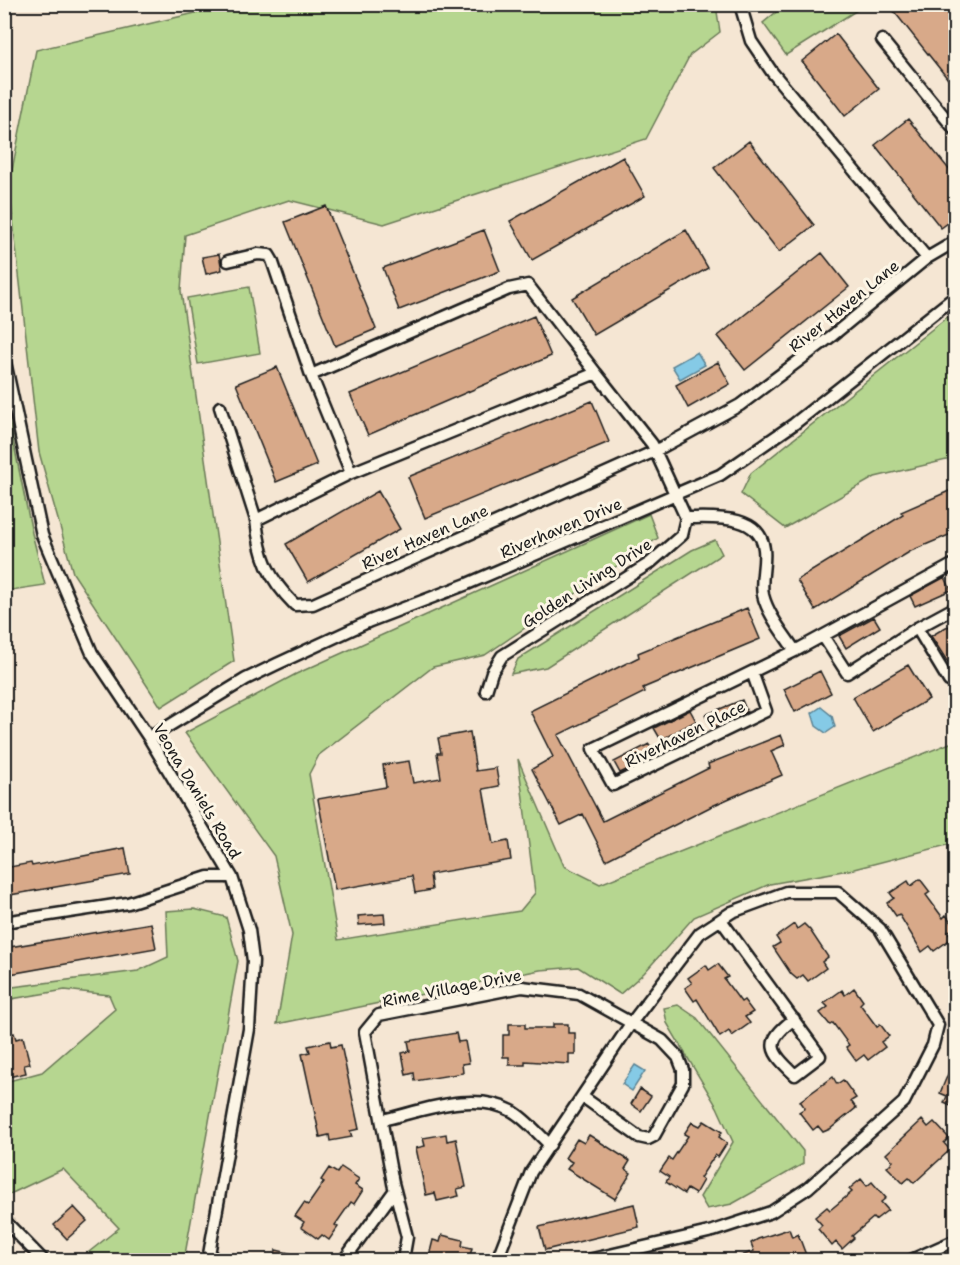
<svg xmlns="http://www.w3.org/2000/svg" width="960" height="1265" font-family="'Shantell Sans',sans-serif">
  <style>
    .green { fill: #b6d690; stroke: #697956; stroke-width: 1.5 }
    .water { fill: #85cae6; stroke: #5b8495; stroke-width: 1.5 }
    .building { fill: #d8a989; stroke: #1c1c1c; stroke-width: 1.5 }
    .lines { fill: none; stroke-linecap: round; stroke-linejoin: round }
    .minor-casing { stroke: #1c1c1c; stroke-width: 15 }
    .minor { stroke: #fcf5e5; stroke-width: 10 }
    .labels { text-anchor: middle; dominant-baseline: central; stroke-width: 6; stroke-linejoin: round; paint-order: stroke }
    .street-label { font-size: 16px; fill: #1c1c1c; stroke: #fcf5e5 }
  </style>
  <rect width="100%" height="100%" fill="#f5e6d3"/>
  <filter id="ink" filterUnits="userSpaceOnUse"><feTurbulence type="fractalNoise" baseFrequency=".0167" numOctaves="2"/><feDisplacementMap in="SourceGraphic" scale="12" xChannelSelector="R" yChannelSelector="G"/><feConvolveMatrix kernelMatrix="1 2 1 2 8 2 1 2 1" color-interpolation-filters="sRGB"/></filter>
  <g filter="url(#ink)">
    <path class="green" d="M 786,4 L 865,4 L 865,5 L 786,55 L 763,23 Z
      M 211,5 L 716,5 L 720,32 L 690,55 L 646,139 L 384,224 L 289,200 L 185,235 L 181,291 L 234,661 L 161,707 L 73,573 L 39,452 L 9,185 L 36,50 L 208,10 Z
      M 249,287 L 260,353 L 198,364 L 187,298 Z
      M 955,311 L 955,458 L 875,477 L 785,528 L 741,494 L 751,473 Z
      M 5,401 L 32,533 L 45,585 L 5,591 Z
      M 649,514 L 658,538 L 485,655 L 433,667 L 319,755 L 309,774 L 338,940 L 520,911 L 535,893 L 518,759 L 564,866 L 600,884 L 955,741 L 955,843 L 854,869 L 770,884 L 694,917 L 644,973 L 620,994 L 578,967 L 540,970 L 277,1024 L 292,935 L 274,856 L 185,733 L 296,674 Z
      M 715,540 L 722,554 L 546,667 L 511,674 L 518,659 L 692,550 Z
      M 194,909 L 226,917 L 238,961 L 184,1260 L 79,1260 L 119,1228 L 63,1169 L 8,1195 L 5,1192 L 5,1082 L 42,1072 L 115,1009 L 109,995 L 65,990 L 5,1000 L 5,988 L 138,971 L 168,957 L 166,911 Z
      M 678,1005 L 697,1018 L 803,1151 L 803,1164 L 732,1204 L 707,1209 L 700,1197 L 733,1142 L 717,1107 L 667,1023 L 664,1008 Z"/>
    <path class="water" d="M 697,352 L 705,365 L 680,379 L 672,366 Z
      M 821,707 L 832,716 L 835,727 L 826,733 L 816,726 L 812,713 Z
      M 635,1065 L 645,1071 L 632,1091 L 622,1084 Z"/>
    <path class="building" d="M 888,4 L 942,4 L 956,21 L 956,89 Z
      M 836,34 L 879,89 L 845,116 L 802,61 Z
      M 908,119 L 956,178 L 956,217 L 941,228 L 875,145 Z
      M 749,141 L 814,225 L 779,252 L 714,168 Z
      M 623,157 L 645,196 L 532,260 L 510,221 Z
      M 326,206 L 376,329 L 335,346 L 285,222 Z
      M 484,230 L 500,271 L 399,310 L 383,268 Z
      M 686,230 L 708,268 L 594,335 L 572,298 Z
      M 822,253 L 849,287 L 745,370 L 718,336 Z
      M 219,254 L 222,270 L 206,274 L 202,257 Z
      M 534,316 L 551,356 L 368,435 L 350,394 Z
      M 718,362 L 730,384 L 688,408 L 676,385 Z
      M 277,367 L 317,465 L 276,482 L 236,384 Z
      M 592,401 L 609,442 L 425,518 L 408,477 Z
      M 956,488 L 956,532 L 911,551 L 815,610 L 797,580 L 903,515 L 901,512 Z
      M 378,491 L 400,529 L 308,582 L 286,544 Z
      M 945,577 L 951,590 L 915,606 L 910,596 Z
      M 747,608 L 760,639 L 643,688 L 645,692 L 558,735 L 603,821 L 709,768 L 708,764 L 781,735 L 785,745 L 771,751 L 782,775 L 712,806 L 606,860 L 583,814 L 561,825 L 532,769 L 553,757 L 530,711 L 639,657 L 638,653 Z
      M 874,617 L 880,627 L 846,648 L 839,636 Z
      M 956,625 L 956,675 L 931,636 L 946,627 Z
      M 908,665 L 929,699 L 873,732 L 853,697 Z
      M 820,671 L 831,693 L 795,712 L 784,689 Z
      M 742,700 L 747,712 L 711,728 L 705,715 Z
      M 690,710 L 696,721 L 661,740 L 654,728 Z
      M 470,732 L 476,771 L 496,768 L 499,786 L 483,789 L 493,844 L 508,841 L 511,860 L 430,874 L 432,890 L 415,893 L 412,876 L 335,890 L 318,799 L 386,787 L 383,765 L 409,761 L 413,783 L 441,778 L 437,753 L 441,753 L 438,738 Z
      M 649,744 L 656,756 L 620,773 L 614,762 Z
      M 125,848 L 130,874 L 4,896 L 4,868 L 31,863 L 32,866 Z
      M 920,879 L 930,892 L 926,895 L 943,918 L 946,915 L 955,927 L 948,932 L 952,938 L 934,951 L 930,946 L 922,952 L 899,914 L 896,916 L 887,903 L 894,898 L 890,893 L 908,881 L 911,886 Z
      M 384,914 L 385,923 L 359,925 L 358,916 Z
      M 151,923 L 156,948 L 4,975 L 4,948 Z
      M 794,924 L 797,929 L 804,924 L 810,930 L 828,957 L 822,962 L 826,968 L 808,981 L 803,975 L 797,979 L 791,974 L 773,947 L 780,943 L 776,937 Z
      M 718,964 L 728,977 L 724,979 L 741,1002 L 744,1000 L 753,1012 L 745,1017 L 750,1023 L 732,1036 L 729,1031 L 720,1037 L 697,999 L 694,1001 L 685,988 L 692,983 L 688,978 L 706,965 L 709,970 Z
      M 854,988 L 863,1001 L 860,1004 L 877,1027 L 880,1024 L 889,1036 L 881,1042 L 885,1047 L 868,1060 L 864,1055 L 856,1061 L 846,1047 L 849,1045 L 833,1023 L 830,1025 L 820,1013 L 828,1007 L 824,1003 L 842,990 L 845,995 Z
      M 509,1024 L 525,1024 L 525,1028 L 553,1028 L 553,1024 L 568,1024 L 568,1033 L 575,1033 L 575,1054 L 569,1054 L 569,1064 L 525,1061 L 525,1065 L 509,1065 L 509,1057 L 503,1057 L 503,1035 L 509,1035 Z
      M 14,1033 L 16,1039 L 23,1037 L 30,1064 L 24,1065 L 26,1073 L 4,1078 L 4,1036 Z
      M 456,1033 L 458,1042 L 465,1041 L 469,1063 L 462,1064 L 463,1073 L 415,1081 L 414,1073 L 406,1075 L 402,1053 L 410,1051 L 408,1041 Z
      M 330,1041 L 331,1047 L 341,1045 L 359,1129 L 350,1131 L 352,1137 L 330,1141 L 329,1135 L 320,1137 L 302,1054 L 310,1052 L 308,1046 Z
      M 956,1055 L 956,1108 L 944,1103 L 947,1096 L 940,1093 Z
      M 833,1077 L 837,1084 L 843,1080 L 856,1098 L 851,1101 L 856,1108 L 830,1129 L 823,1132 L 818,1126 L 813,1130 L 799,1112 L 805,1108 L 800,1101 Z
      M 640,1089 L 651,1096 L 641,1111 L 631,1104 Z
      M 922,1120 L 928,1127 L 934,1122 L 949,1138 L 944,1143 L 950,1150 L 914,1183 L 909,1178 L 903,1183 L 887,1167 L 893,1161 L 886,1154 Z
      M 704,1121 L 722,1132 L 719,1137 L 727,1143 L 718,1157 L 715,1155 L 700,1178 L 703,1180 L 695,1194 L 687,1189 L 684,1194 L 666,1182 L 669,1177 L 660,1171 L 669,1158 L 672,1160 L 688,1136 L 684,1134 L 692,1122 L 700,1126 Z
      M 446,1134 L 447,1141 L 456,1139 L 466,1187 L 457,1189 L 459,1196 L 437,1201 L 435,1193 L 426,1195 L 416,1148 L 425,1146 L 423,1138 Z
      M 589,1135 L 630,1161 L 625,1169 L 631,1173 L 615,1199 L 567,1169 L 572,1162 L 565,1158 L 577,1139 L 584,1143 Z
      M 341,1167 L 359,1179 L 355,1185 L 363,1190 L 354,1204 L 351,1202 L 335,1225 L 338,1227 L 329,1240 L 322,1235 L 318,1239 L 301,1227 L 304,1222 L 295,1216 L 304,1203 L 308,1205 L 324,1182 L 321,1180 L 329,1168 L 337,1173 Z
      M 861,1179 L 867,1186 L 872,1182 L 886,1198 L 881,1202 L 888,1210 L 875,1220 L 873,1218 L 852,1236 L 854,1238 L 842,1249 L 836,1242 L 832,1246 L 818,1229 L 822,1225 L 815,1217 L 827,1207 L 830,1210 L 852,1192 L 849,1189 Z
      M 634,1204 L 639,1227 L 545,1250 L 539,1227 Z
      M 74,1207 L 87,1221 L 67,1239 L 54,1225 Z
      M 789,1229 L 792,1237 L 798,1234 L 806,1255 L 800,1257 L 801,1260 L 731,1260 L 754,1251 L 751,1243 L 758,1239 Z
      M 442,1235 L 463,1240 L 462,1246 L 472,1248 L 469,1260 L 428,1260 L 433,1240 L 440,1242 Z
      M 276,1250 L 306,1257 L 305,1260 L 274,1260 Z"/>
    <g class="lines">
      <g class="minor-casing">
        <path id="minor" d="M 740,4 L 751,41 L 772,72 L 927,258
          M 882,40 L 956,131
          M 228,261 L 258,254 L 269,255 L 272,260 L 311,375 L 351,473
          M 4,357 L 42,535 L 92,653 L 149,738 L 232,877 L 249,930 L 253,961 L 249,1029 L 208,1260
          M 220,407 L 256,520 L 351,473 L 596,373 L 528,285 L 509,289 L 311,375
          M 686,518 C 712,518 760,513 764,549 C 766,564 760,580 763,595 C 768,615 784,634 795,651
          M 256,520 C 260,557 268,578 295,605 L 313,604 L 655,451 L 740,405 L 833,335 L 927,258 L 956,241
          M 917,628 L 949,681 L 956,683
          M 823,636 L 847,673 L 917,628 L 956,607
          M 752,672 L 766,711 L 613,785 L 593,749 L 795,651 L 956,563
          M 486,691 L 492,672 L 502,656 L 650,563 L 682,535 L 686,518 L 652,444 L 596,373
          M 149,738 L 246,679 L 277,664 L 370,621 L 467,584 L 720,475 L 794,424 L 956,296
          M 721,920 L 820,1056 L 795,1075 C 770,1051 763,1043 794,1019
          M 4,922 L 128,903 L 208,877 L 232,877
          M 382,1120 C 422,1111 473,1090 512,1111 C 526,1119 539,1135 550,1145
          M 4,1220 L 43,1260
          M 344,1260 L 395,1190
          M 403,1260 L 407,1237 L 393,1183 L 365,1032 L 379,1015 L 522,987 L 579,994 L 662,1040 L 678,1057 L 683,1070 L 683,1084 L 654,1136 L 648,1139 L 639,1137 L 583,1097
          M 497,1260 L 531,1172 L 632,1022 L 700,933 L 732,912 L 786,892 L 838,892 L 880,929 L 938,1025 L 933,1045 L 904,1102 L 808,1188 L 771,1212 L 713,1231 L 588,1260
          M 911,1260 L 956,1240"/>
      </g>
      <use href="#minor" class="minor"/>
    </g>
  </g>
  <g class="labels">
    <g class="street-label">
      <text transform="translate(844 306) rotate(-39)">River Haven Lane</text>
      <text transform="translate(561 528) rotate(-23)">Riverhaven Drive</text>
      <text transform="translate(425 537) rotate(-24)">River Haven Lane</text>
      <text transform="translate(587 583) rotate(-33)">Golden Living Drive</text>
      <text transform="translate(685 734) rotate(-26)">Riverhaven Place</text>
      <text transform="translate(197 791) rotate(59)">Veona Daniels Road</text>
      <text transform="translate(452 988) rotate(-11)">Rime Village Drive</text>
    </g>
  </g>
  <rect width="960" height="1265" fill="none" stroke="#fcf5e5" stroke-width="24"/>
  <rect x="12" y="12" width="936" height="1241" fill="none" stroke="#1c1c1c" stroke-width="2" filter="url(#ink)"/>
</svg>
